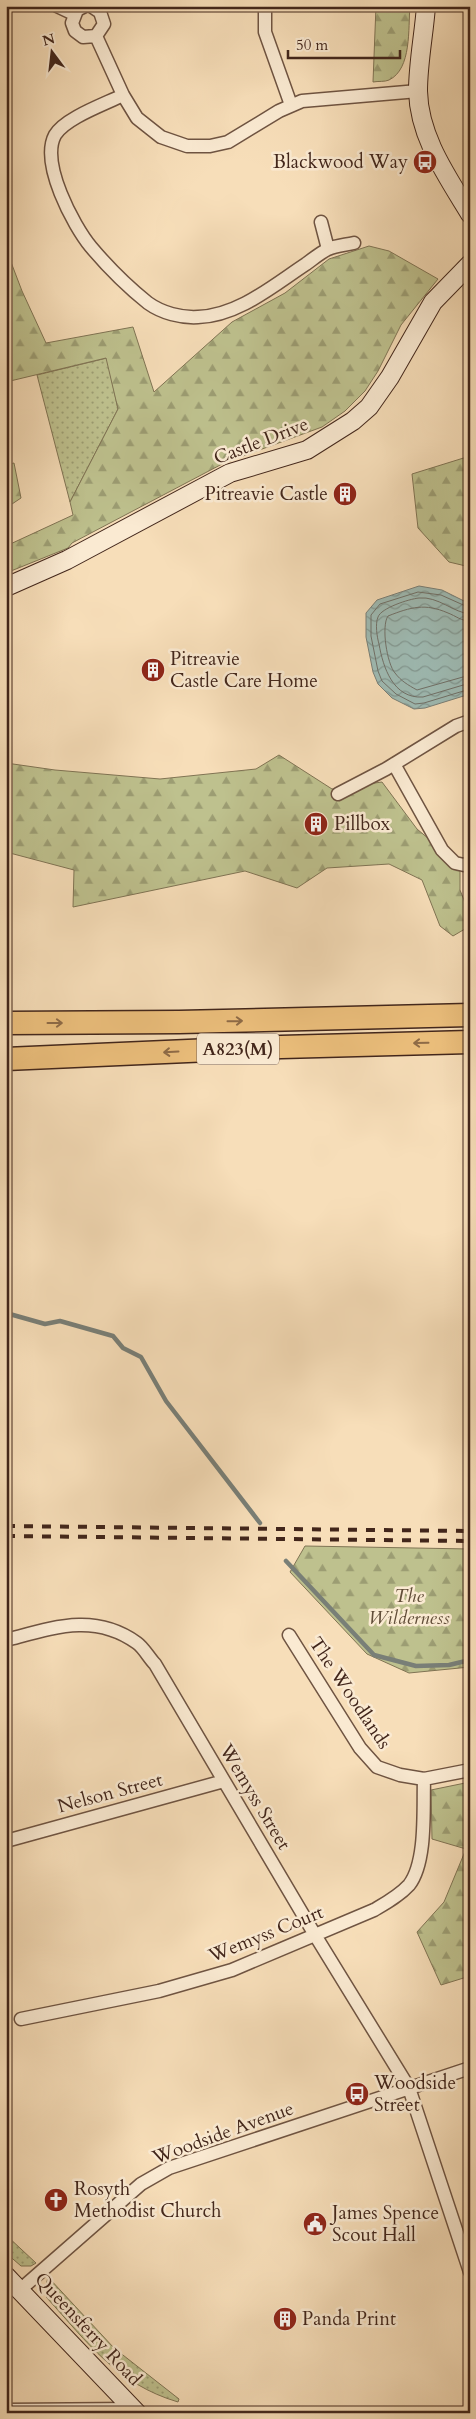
<svg xmlns="http://www.w3.org/2000/svg" width="476" height="2419" font-family="Cardo,serif">
  <style>
    .grass { fill: url(#grass-dots); stroke: #807454 }
    .forest { fill: url(#forest-firs); stroke: #807454 }
    .water { fill: url(#water-waves); stroke: #797f77 }
    .lines { fill: none; stroke-linecap: round; stroke-linejoin: round }
    .shore { stroke: #707068; stroke-width: 1 }
    .stream { stroke: #797f77; stroke-width: 4.5 }
    .street-casing { stroke: #6f5442; stroke-width: 15 }
    .secondary-casing { stroke: #42261b; stroke-width: 20 }
    .highway-casing { stroke: #42261b; stroke-width: 25 }
    .street { stroke: #faead2; stroke-width: 12 }
    .secondary { stroke: #faead2; stroke-width: 18 }
    .highway { stroke: #ecbf7c; stroke-width: 22 }
    .rail { stroke: #42261b; stroke-width: 4; stroke-dasharray: 9 9; stroke-linecap: butt }
    .oneway { stroke: #8e6b47 }
    .labels { text-anchor: middle; dominant-baseline: central; stroke-width: 5; stroke-linejoin: round; paint-order: stroke }
    .shield { fill: #faead2; stroke: #796152; stroke-width: 1 }
    .shield-label { font-size: 18px; font-weight: bold; fill: #42261b }
    .poi-label { font-size: 19px; fill: #42261b; stroke: #faead2; text-anchor: start }
    .street-label { font-size: 19px; fill: #42261b; stroke: #faead2 }
    .park-label { font-size: 19px; font-style: italic; fill: #614d38; stroke: #faead2 }
  </style>
  <defs>
    <pattern id="grass-dots" width="8" height="8" patternUnits="userSpaceOnUse" patternTransform="scale(1.25)"><rect width="8" height="8" fill="#bec18e"/><path d="M2 2h.1M6 6h.1" fill="none" stroke="#9c9d73" stroke-width="1.8" stroke-linecap="round"/></pattern>
    <pattern id="forest-firs" width="22" height="20" patternUnits="userSpaceOnUse" patternTransform="scale(1.25)"><rect width="22" height="20" fill="#bec18e"/><path d="M5 1l3.5 6h-7zM16 11l3.5 6h-7z" fill="#9c9d73"/></pattern>
    <pattern id="water-waves" width="16" height="10" patternUnits="userSpaceOnUse" patternTransform="scale(1.25)"><rect width="16" height="10" fill="#9ebbb4"/><path d="M0 5q4-4 8 0t8 0" fill="none" stroke="#829892"/></pattern>
  </defs>
  <rect width="100%" height="100%" fill="#f7deb9"/>
  <filter id="stains"><feTurbulence type="fractalNoise" baseFrequency=".004" numOctaves="4"/><feColorMatrix values="0 0 0 0 .2 0 0 0 0 .09 0 0 0 0 .02 0 0 0 .5 -.17"/></filter>
  <radialGradient id="worn" r=".72"><stop offset=".6" stop-color="#630" stop-opacity="0"/><stop offset="1" stop-color="#630" stop-opacity=".3"/></radialGradient>
  <path class="grass" d="M 107,358 L 118,409 L 70,502 L 37,375 Z
    M 6,2235 L 36,2263 L 31,2266 L 21,2266 L 6,2253 Z
    M 48,2277 L 114,2348 L 179,2399 L 178,2402 C 117,2384 88,2343 47,2298 L 45,2290 Z"/>
  <path class="forest" d="M 376,6 L 410,6 C 408,28 412,69 389,80 C 385,82 378,81 373,82 Z
    M 369,246 L 389,251 L 438,279 L 401,325 L 378,371 L 365,391 L 345,411 L 322,427 L 224,463 L 72,543 L 68,548 L 6,573 L 6,546 L 73,515 L 70,502 L 118,409 L 106,358 L 6,382 L 6,249 L 22,291 L 46,343 L 133,327 L 154,392 L 232,322 L 285,293 L 329,259 Z
    M 470,456 L 470,567 L 449,562 L 418,528 L 412,474 Z
    M 14,463 L 21,498 L 6,508 L 6,465 Z
    M 279,755 L 332,789 L 382,782 L 417,829 L 442,850 L 460,870 L 460,890 L 470,915 L 470,926 L 453,936 L 440,926 L 422,880 L 389,864 L 327,868 L 297,888 L 245,871 L 73,907 L 74,870 L 6,852 L 6,763 L 55,770 L 160,779 L 256,769 Z
    M 305,1546 L 470,1549 L 470,1667 L 409,1673 L 367,1654 L 290,1572 Z
    M 470,1782 L 470,1976 L 441,1985 L 417,1932 L 444,1902 L 466,1849 L 432,1839 L 431,1790 Z"/>
  <path class="water" d="M 419,586 L 442,590 L 470,604 L 470,694 L 425,708 L 414,709 L 392,698 L 378,684 L 373,672 L 366,637 L 366,613 L 377,600 Z"/>
  <g class="lines">
    <path class="shore" d="M 470,608 L 441,595 L 418,592 L 380,604 L 371,615 L 371,636 L 378,671 L 382,681 L 396,694 L 415,704 L 424,703 L 470,689
      M 470,614 C 454,613 438,596 419,598 C 409,599 381,608 378,617 C 375,624 377,637 379,644 C 383,667 393,699 423,697 L 470,683
      M 470,621 C 461,621 456,616 448,613 C 425,603 411,607 388,616 C 381,626 387,664 395,673 C 401,681 408,685 417,690 L 470,675"/>
    <path class="stream" d="M 6,1313 L 45,1324 L 60,1321 L 113,1336 L 123,1348 L 141,1357 L 166,1401 L 260,1523
      M 286,1561 L 374,1655 L 416,1666 L 449,1665 L 470,1660"/>
    <g class="street-casing">
      <path id="street" d="M 57,6 L 74,14
        M 85,6 L 77,10 L 72,23 L 75,31 L 83,37 L 96,36 L 104,24 L 100,12 L 91,6
        M 265,6 L 265,32 L 291,105
        M 96,36 L 123,95 L 137,118 L 161,137 L 187,146 L 210,146 L 228,142 L 279,111 L 302,101 L 418,91
        M 123,95 C 105,104 65,118 55,135 C 40,163 73,225 91,247 C 107,266 128,287 148,303 C 162,313 181,318 198,317 C 238,316 274,285 306,264 C 313,259 320,253 328,249 C 335,246 345,245 354,243
        M 321,222 L 328,249
        M 394,764 L 442,850 L 455,863 L 464,865 L 470,863
        M 338,794 L 386,769 L 456,726 L 470,721
        M 289,1635 L 360,1748 L 377,1767 L 400,1775 L 424,1779 L 470,1770
        M 6,1640 C 52,1628 94,1612 137,1643 C 144,1648 149,1658 155,1664 L 315,1935 L 409,2088 L 470,2272
        M 6,1841 L 224,1781
        M 21,2019 L 159,1991 L 232,1970 L 374,1910 C 386,1903 399,1896 409,1885 C 427,1862 423,1808 424,1779
        M 21,2289 L 141,2184 L 169,2168 L 470,2068
        M 6,2410 L 134,2409"/>
    </g>
    <g class="secondary-casing">
      <path id="secondary" d="M 426,6 C 424,34 418,63 418,91 C 419,137 447,176 470,214
        M 6,587 L 67,560 L 230,473 L 307,450 L 353,421 L 369,407 L 390,377 L 433,302 L 470,264
        M 6,2276 L 137,2413"/>
    </g>
    <g class="highway-casing">
      <path id="highway" d="M 6,1023 L 179,1022 L 470,1015
        M 6,1059 L 281,1047 L 470,1042"/>
    </g>
    <use href="#street" class="street"/>
    <use href="#secondary" class="secondary"/>
    <use href="#highway" class="highway"/>
    <path class="rail" d="M 6,1526 L 470,1531
      M 6,1536 L 470,1541"/>
  </g>
  <defs><path id="oneway-shaft" d="M-6 0H5M1.5-3L5.5 0L1.5 3" fill="none" stroke-width="1.6" stroke-linecap="round" stroke-linejoin="round" transform="scale(1.25)"/></defs>
  <g class="oneway">
    <use href="#oneway-shaft" transform="translate(235 1021) rotate(-1)"/>
    <use href="#oneway-shaft" transform="translate(55 1023)"/>
    <use href="#oneway-shaft" transform="translate(421 1043) rotate(179)"/>
    <use href="#oneway-shaft" transform="translate(171 1052) rotate(177)"/>
  </g>
  <defs>
    <g id="bus-disc" transform="scale(1.25)"><circle r="9.5" fill="#8f2418" stroke="#faead2"/><path d="M-5-6H5V4H4V6H2V4H-2V6H-4V4H-5ZM-3.5-4V0h7V-4ZM-3.5 1.2v1.5H-2V1.2ZM2 1.2v1.5H3.5V1.2Z" fill="#fff"/></g>
    <g id="building-disc" transform="scale(1.25)"><circle r="9.5" fill="#8f2418" stroke="#faead2"/><path d="M-4-6H4V6H1V3H-1V6H-4ZM-2.5-4.3h1.7v1.8h-1.7ZM.8-4.3h1.7v1.8H.8ZM-2.5-1h1.7V.8h-1.7ZM.8-1h1.7V.8H.8Z" fill="#fff"/></g>
    <g id="church-disc" transform="scale(1.25)"><circle r="9.5" fill="#8f2418" stroke="#faead2"/><path d="M-1.2-6h2.4v3.5h3.3v2.4h-3.3V6h-2.4V-.1h-3.3v-2.4h3.3Z" fill="#fff"/></g>
    <g id="civic-disc" transform="scale(1.25)"><circle r="9.5" fill="#8f2418" stroke="#faead2"/><path d="M-.6-6.5H3V-4.5H.6V-3L4-1V1h2V6H-6V1h2V-1L-.6-3ZM-1.2 2.5V6h2.4V2.5Z" fill="#fff"/></g>
  </defs>
  <g fill-rule="evenodd">
    <use href="#bus-disc" x="425" y="162"/>
    <use href="#building-disc" x="345" y="494"/>
    <use href="#building-disc" x="153" y="670"/>
    <use href="#building-disc" x="316" y="824"/>
    <use href="#bus-disc" x="357" y="2094"/>
    <use href="#church-disc" x="56" y="2200"/>
    <use href="#civic-disc" x="315" y="2224"/>
    <use href="#building-disc" x="285" y="2319"/>
  </g>
  <g class="labels">
    <rect class="shield" x="197" y="1033.5" width="82" height="31" rx="4"/>
    <g class="shield-label">
      <text x="238" y="1049">A823(M)</text>
    </g>
    <g class="poi-label">
      <text x="408" y="162" text-anchor="end">Blackwood Way</text>
      <text x="328" y="494" text-anchor="end">Pitreavie Castle</text>
      <text x="170" y="659">Pitreavie<tspan x="170" dy="22">Castle Care Home</tspan></text>
      <text x="334" y="824">Pillbox</text>
      <text x="374" y="2083">Woodside<tspan x="374" dy="22">Street</tspan></text>
      <text x="74" y="2189">Rosyth<tspan x="74" dy="22">Methodist Church</tspan></text>
      <text x="332" y="2213">James Spence<tspan x="332" dy="22">Scout Hall</tspan></text>
      <text x="302" y="2319">Panda Print</text>
    </g>
    <g class="street-label">
      <text transform="translate(261 441) rotate(-21)">Castle Drive</text>
      <text transform="translate(350 1693) rotate(56)">The Woodlands</text>
      <text transform="translate(110 1793) rotate(-15)">Nelson Street</text>
      <text transform="translate(255 1797) rotate(59)">Wemyss Street</text>
      <text transform="translate(266 1934) rotate(-22)">Wemyss Court</text>
      <text transform="translate(223 2133) rotate(-20)">Woodside Avenue</text>
      <text transform="translate(88 2329) rotate(47)">Queensferry Road</text>
    </g>
    <g class="park-label">
      <text x="409" y="1596">The<tspan x="409" dy="22">Wilderness</tspan></text>
    </g>
  </g>
  <rect width="476" height="2419" fill="none" stroke="#f7deb9" stroke-width="25"/>
  <rect x="8" y="8" width="461" height="2404" fill="none" stroke="#42261b" stroke-width="2.5"/>
  <rect x="12" y="12" width="451" height="2394" fill="none" stroke="#42261b"/>
  <g transform="translate(52 52) rotate(345)" stroke="#faead2" stroke-width="4" paint-order="stroke">
  <path d="M0-4L9 19L0 12L-9 19Z" fill="#42261b"/>
  <text y="-8" font-size="14" font-weight="bold" text-anchor="middle" fill="#42261b">N</text>
  </g>
  <path d="M288 50v8h112v-8" fill="none" stroke="#42261b" stroke-width="2.5"/>
  <text x="296" y="50" font-size="15" fill="#42261b" stroke="#faead2" stroke-width="4" paint-order="stroke">50 m</text>
  <rect width="100%" height="100%" filter="url(#stains)"/>
  <rect width="100%" height="100%" fill="url(#worn)"/>
</svg>
